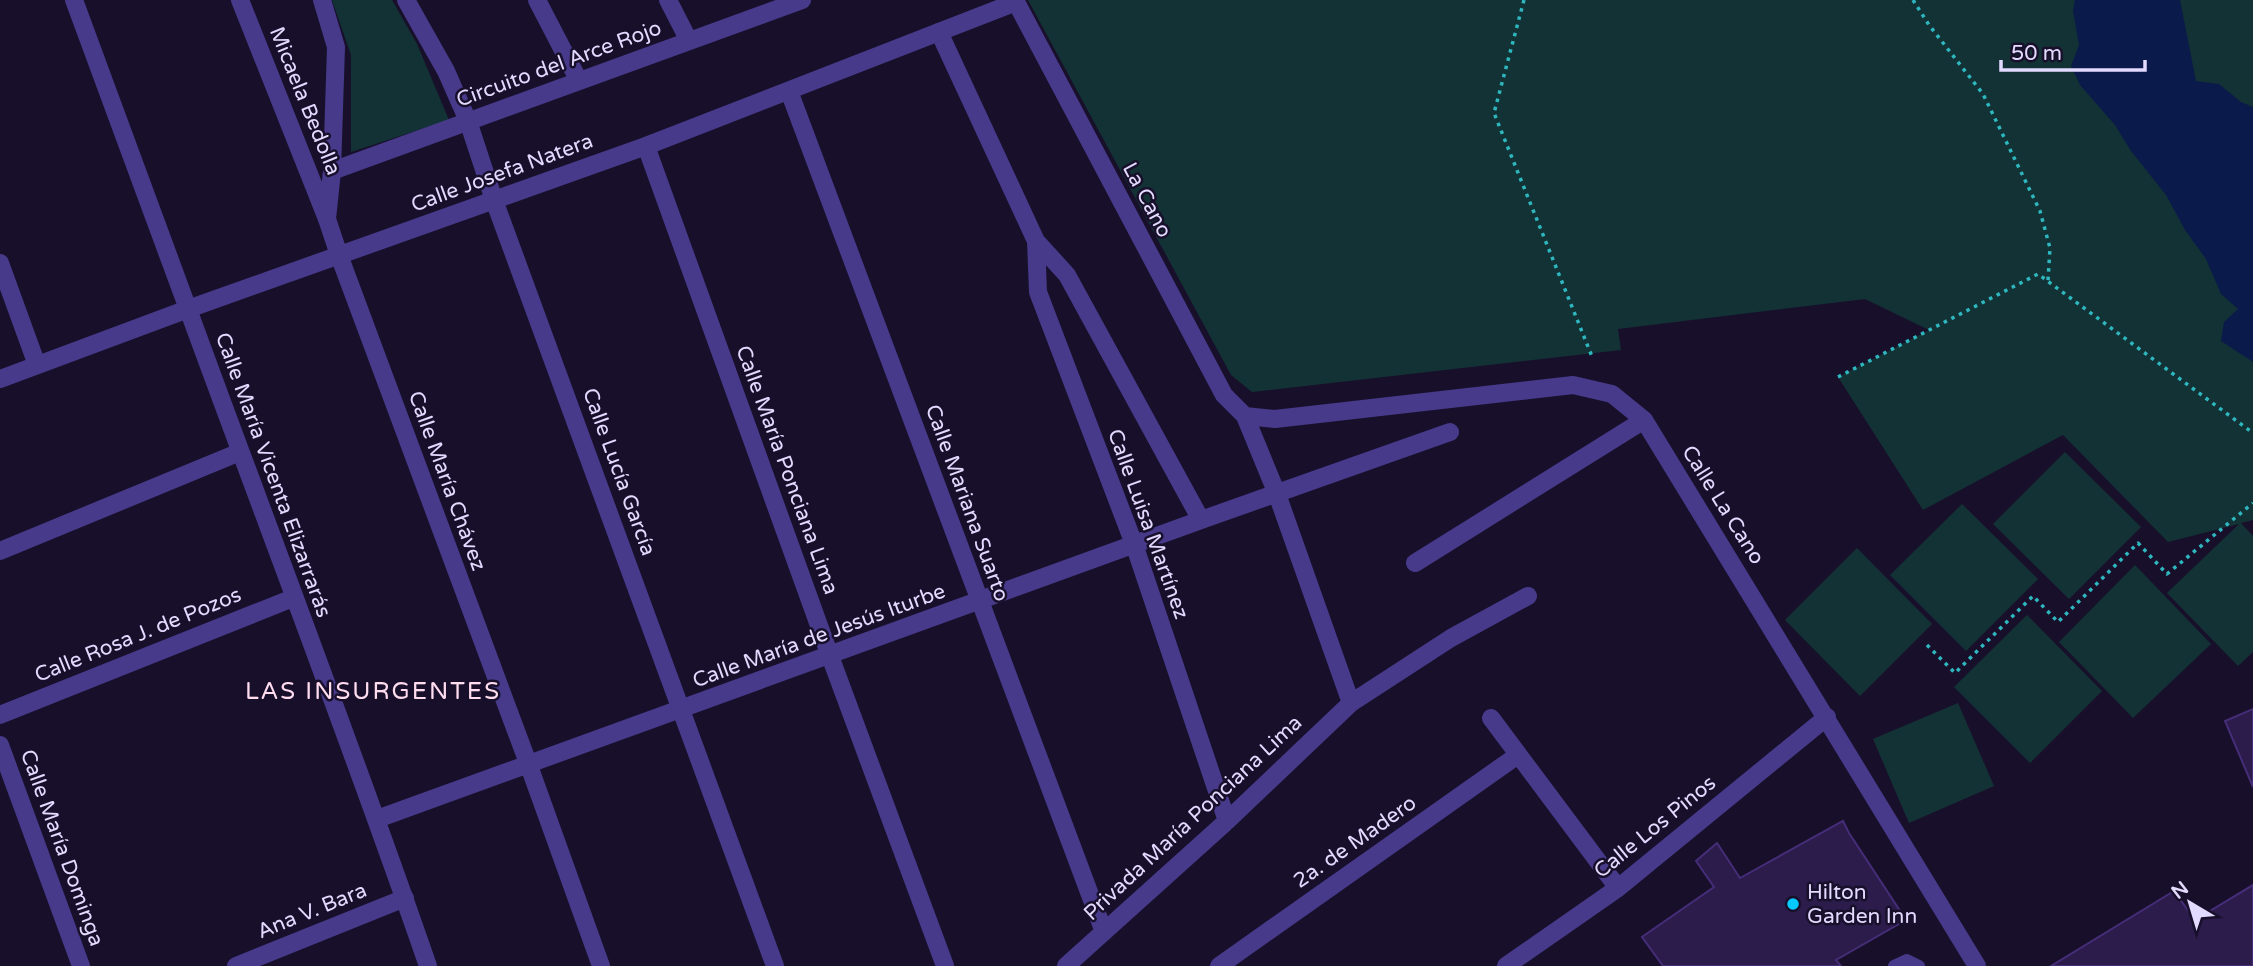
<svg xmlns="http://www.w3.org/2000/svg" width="2253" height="966" font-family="'Varela Round',sans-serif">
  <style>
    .green { fill: #133235 }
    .water { fill: #0a1a4a }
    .building { fill: #2b1c4c; stroke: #452d78; stroke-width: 2 }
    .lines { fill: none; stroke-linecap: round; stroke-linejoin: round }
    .path { stroke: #2eb7bf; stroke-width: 3.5; stroke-dasharray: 3.5 5; stroke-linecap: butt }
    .service { stroke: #473a8a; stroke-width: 12 }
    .minor { stroke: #473a8a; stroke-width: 18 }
    .tertiary { stroke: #473a8a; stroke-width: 18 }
    .poi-dot { fill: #06caff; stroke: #18102b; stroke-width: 2.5 }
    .labels { text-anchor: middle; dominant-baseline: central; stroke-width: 5; stroke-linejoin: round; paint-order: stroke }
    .street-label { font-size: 21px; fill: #e2daff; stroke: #18102b }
    .poi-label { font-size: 21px; fill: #e2daff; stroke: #18102b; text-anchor: start }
    .quarter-label { font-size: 24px; letter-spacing: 2px; fill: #ffdcee; stroke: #18102b }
  </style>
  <rect width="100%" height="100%" fill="#18102b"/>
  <path class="green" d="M 332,0 L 392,0 L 417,44 L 449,120 L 351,152 L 351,55 Z
    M 1028,0 L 2253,0 L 2253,520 L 2241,523 L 2253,536 L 2253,652 L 2238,666 L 2167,593 L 2239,524 L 2168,542 L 2063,435 L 1923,510 L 1838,377 L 1929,330 L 1865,299 L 1618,329 L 1621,350 L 1252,392 L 1231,375 Z
    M 2065,452 L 2141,527 L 2069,599 L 1993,524 Z
    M 1962,504 L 2038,579 L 1966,651 L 1890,575 Z
    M 1857,548 L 1932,624 L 1860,696 L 1785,620 Z
    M 2135,565 L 2211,644 L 2133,718 L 2059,642 Z
    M 2027,615 L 2102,691 L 2030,763 L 1954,687 Z
    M 1958,703 L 1994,786 L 1909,823 L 1873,739 Z"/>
  <path class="water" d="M 2075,0 L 2180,0 L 2196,81 L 2219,84 L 2241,102 L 2253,107 L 2253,362 L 2221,341 L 2224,322 L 2238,309 L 2221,294 L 2206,259 L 2185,230 L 2166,195 L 2131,151 L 2115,125 L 2080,85 L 2071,66 L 2079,45 L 2073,11 Z"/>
  <path class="building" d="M 2253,709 L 2253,787 L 2225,721 Z
    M 1843,821 L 1849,833 L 1906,920 L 1836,960 L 1841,966 L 1663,966 L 1642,937 L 1714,887 L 1696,861 L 1717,843 L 1740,878 Z
    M 2253,885 L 2253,966 L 2051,966 L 2174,891 L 2195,920 Z"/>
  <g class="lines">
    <path class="path" d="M 1524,0 L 1494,113 L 1593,359
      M 1913,0 L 1929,25 L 1983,94 L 2040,211 L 2050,248 L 2048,281
      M 1838,377 L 2038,274 L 2253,433
      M 1927,645 L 1955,673 L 2033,596 L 2058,622 L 2138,543 L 2167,574 L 2253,503"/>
    <path class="service" d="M 1894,966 L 1907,960 L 1919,966"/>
    <path class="minor" d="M 74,0 L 188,309
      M 240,0 L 327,219
      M 537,0 L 579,81
      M 668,0 L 689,41
      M 1015,0 L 1224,395 L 1245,416 L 1277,494 L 1351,703
      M 939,32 L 1036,241 L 1067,275 L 1201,520
      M 789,91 L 1104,932
      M 646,146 L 830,656 L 945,966
      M 332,171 L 802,0
      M 1036,241 L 1038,292 L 1134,544 L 1227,821
      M 339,255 L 528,763 L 601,966
      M 0,263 L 37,365
      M 1245,416 L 1275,419 L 1573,385 L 1612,394 L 1644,420 L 1977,966
      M 0,551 L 240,452
      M 1415,563 L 1644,420
      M 1491,718 L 1618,888
      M 377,819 L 1201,520 L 1450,432
      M 236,966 L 405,898
      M 1066,966 L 1227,821 L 1351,703 L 1451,638 L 1528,596
      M 1219,966 L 1518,755
      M 1506,966 L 1618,888 L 1827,717"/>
    <path class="tertiary" d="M 322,0 L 336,47 L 332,171 L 327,219 L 339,255
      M 406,0 L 446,71 L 468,121 L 494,200 L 775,966
      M 188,309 C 268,528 352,746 428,966
      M 0,379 L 188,309 L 646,146 L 1016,2
      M 0,715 L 293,598
      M 0,745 L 81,966"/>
  </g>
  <circle class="poi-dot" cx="1793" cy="904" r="7"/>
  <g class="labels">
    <g class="street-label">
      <text transform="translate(559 64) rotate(-20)">Circuito del Arce Rojo</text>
      <text transform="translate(305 101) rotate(68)">Micaela Bedolla</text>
      <text transform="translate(502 173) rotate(-20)">Calle Josefa Natera</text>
      <text transform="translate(1147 200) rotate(62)">La Cano</text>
      <text transform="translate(787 470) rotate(70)">Calle María Ponciana Lima</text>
      <text transform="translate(619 472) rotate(70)">Calle Lucía García</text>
      <text transform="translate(273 475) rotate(70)">Calle María Vicenta Elizarrarás</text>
      <text transform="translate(447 481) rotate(70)">Calle María Chávez</text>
      <text transform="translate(967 503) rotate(70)">Calle Mariana Suarto</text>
      <text transform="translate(1723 505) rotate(58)">Calle La Cano</text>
      <text transform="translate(1148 524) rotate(70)">Calle Luisa Martínez</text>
      <text transform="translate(138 635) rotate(-22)">Calle Rosa J. de Pozos</text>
      <text transform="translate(819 636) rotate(-20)">Calle María de Jesús Iturbe</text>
      <text transform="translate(1193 818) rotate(-43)">Privada María Ponciana Lima</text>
      <text transform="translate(1655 827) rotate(-39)">Calle Los Pinos</text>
      <text transform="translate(1355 842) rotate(-35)">2a. de Madero</text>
      <text transform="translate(62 848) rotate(70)">Calle María Dominga</text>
      <text transform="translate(312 911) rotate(-22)">Ana V. Bara</text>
    </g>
    <g class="poi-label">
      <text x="1807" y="892">Hilton<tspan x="1807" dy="24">Garden Inn</tspan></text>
    </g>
    <g class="quarter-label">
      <text x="373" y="691">LAS INSURGENTES</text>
    </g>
  </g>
  <g transform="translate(2190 903) rotate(322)" stroke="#18102b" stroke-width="5" paint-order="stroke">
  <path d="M0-5L12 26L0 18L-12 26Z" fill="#e2daff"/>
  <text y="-10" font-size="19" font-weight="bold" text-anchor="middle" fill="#e2daff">N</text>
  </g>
  <path d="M2001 60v10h144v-10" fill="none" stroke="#e2daff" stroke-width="3.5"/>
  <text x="2011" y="60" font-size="21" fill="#e2daff" stroke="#18102b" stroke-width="5" paint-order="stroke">50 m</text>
</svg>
